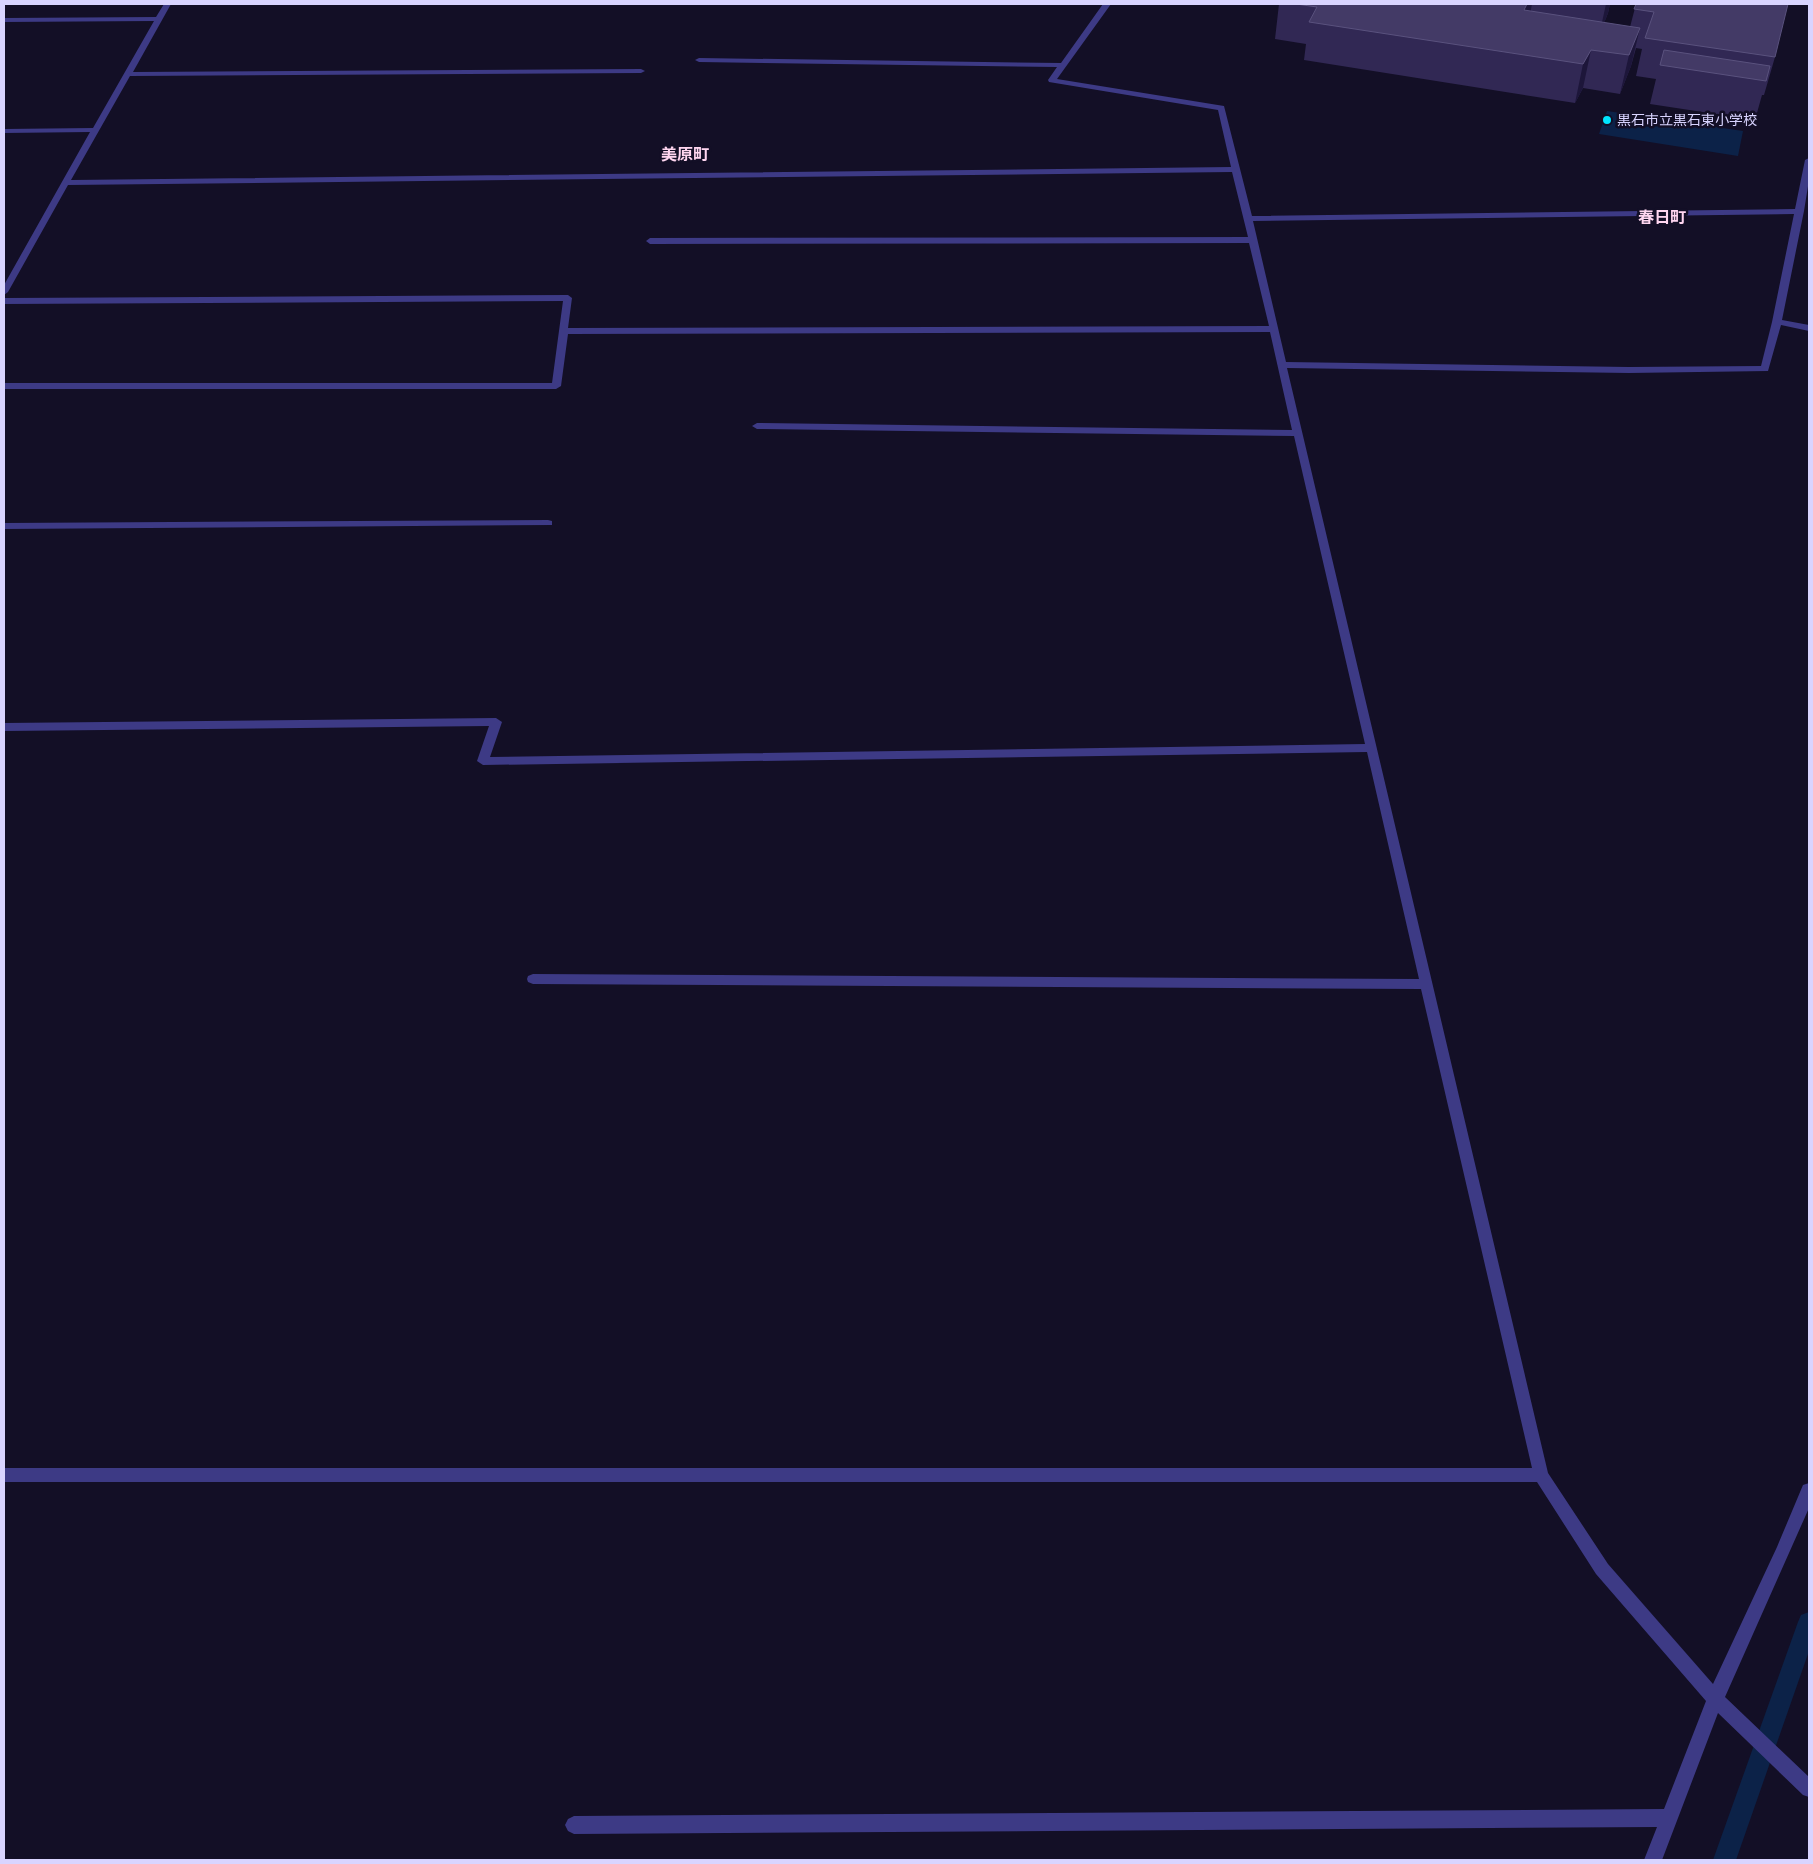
<svg xmlns="http://www.w3.org/2000/svg" width="1813" height="1864" font-family="'PT Sans','Noto Sans JP',sans-serif">
  <style>
    .water { fill: #0c2248 }
    .lines { fill: none; stroke-linecap: round; stroke-linejoin: round }
    .stream { fill: #0c2248; fill-rule: evenodd }
    .minor { fill: #3d3a85; fill-rule: evenodd }
    .wall { fill: #312854 }
    .shaded-wall { fill: #1d163a }
    .building { fill: #433a66; stroke: #5a527e }
    .poi-dot { fill: #00e5ff; stroke: #130f26; stroke-width: 2 }
    .labels { text-anchor: middle; dominant-baseline: central; stroke-width: 5; stroke-linejoin: round; paint-order: stroke }
    .far-poi-label { font-size: 14px; fill: #d9d4ff; stroke: #130f26; text-anchor: start }
    .far-quarter-label { font-size: 16px; font-weight: bold; fill: #ffd6f0; stroke: #130f26 }
  </style>
  <rect width="100%" height="100%" fill="#130f26"/>
  <path class="water" d="M 1607,111 L 1743,131 L 1738,156 L 1599,134 Z"/>
  <g class="lines">
    <path class="stream" d="M 1809,1612 L 1809,1651 L 1736,1860 L 1713,1860 L 1798,1622 L 1801,1615 Z"/>
    <path class="minor" d="M 164,4 L 171,4 L 133,72 L 641,69 L 645,71 L 641,73 L 130,76 L 71,180 L 1231,167 L 1218,110 L 1049,82 L 1048,80 L 1057,67 L 699,62 L 695,60 L 699,58 L 1061,63 L 1103,4 L 1111,4 L 1057,79 L 1224,106 L 1252,216 L 1795,209 L 1805,160 L 1809,158 L 1809,180 L 1804,211 L 1782,320 L 1809,325 L 1809,331 L 1781,325 L 1768,371 L 1629,373 L 1287,368 L 1548,1473 L 1608,1564 L 1713,1684 L 1777,1547 L 1803,1485 L 1809,1483 L 1809,1508 L 1725,1697 L 1809,1777 L 1809,1797 L 1803,1795 L 1718,1713 L 1662,1860 L 1644,1860 L 1657,1827 L 574,1834 L 568,1831 L 565,1825 L 568,1819 L 574,1816 L 1664,1809 L 1706,1701 L 1596,1574 L 1537,1482 L 4,1482 L 4,1468 L 1532,1468 L 1421,989 L 533,984 L 528,982 L 527,979 L 528,976 L 533,974 L 1419,979 L 1367,752 L 483,765 L 477,761 L 489,726 L 4,731 L 4,723 L 496,718 L 502,722 L 490,757 L 1365,744 L 1294,436 L 757,429 L 752,426 L 757,423 L 1292,430 L 1270,332 L 568,334 L 561,386 L 556,389 L 4,389 L 4,383 L 552,383 L 563,301 L 4,304 L 4,298 L 568,295 L 572,298 L 568,328 L 1269,326 L 1249,243 L 650,244 L 646,241 L 650,238 L 1248,237 L 1232,172 L 68,185 L 8,292 L 4,295 L 4,285 L 90,132 L 4,133 L 4,129 L 93,128 L 154,21 L 4,22 L 4,18 L 156,17 ZM 1794,214 L 1772,322 L 1761,366 L 1629,367 L 1286,362 L 1253,221 Z
      M 548,520 L 552,521 L 552,525 L 4,529 L 4,523 Z"/>
  </g>
  <path class="wall" d="M 1279,4 L 1610,4 L 1608,13 L 1604,23 L 1630,27 L 1636,4 L 1775,57 L 1764,95 L 1762,95 L 1755,120 L 1650,104 L 1656,79 L 1636,76 L 1642,49 L 1636,48 L 1631,66 L 1620,94 L 1583,88 L 1575,103 L 1304,60 L 1306,44 L 1275,39 Z"/>
  <path class="shaded-wall" d="M 1527,4 L 1532,4 L 1528,25 L 1524,10 Z
    M 1606,4 L 1610,4 L 1608,13 L 1599,36 Z
    M 1640,28 L 1631,66 L 1620,94 L 1629,55 Z
    M 1591,50 L 1583,88 L 1575,103 L 1583,64 Z"/>
  <path class="building" d="M 1296,4 L 1527,4 L 1524,10 L 1640,28 L 1629,55 L 1591,50 L 1583,64 L 1309,22 L 1317,7 Z
    M 1636,4 L 1788,4 L 1775,57 L 1645,38 L 1654,12 L 1634,9 Z
    M 1664,50 L 1770,66 L 1766,81 L 1660,65 Z"/>
  <circle class="poi-dot" cx="1607" cy="120" r="5"/>
  <g class="labels">
    <g class="far-poi-label">
      <text x="1617" y="120">黒石市立黒石東小学校</text>
    </g>
    <g class="far-quarter-label">
      <text x="685" y="154">美原町</text>
      <text x="1662" y="217">春日町</text>
    </g>
  </g>
  <rect width="1813" height="1864" fill="none" stroke="#d9d4ff" stroke-width="10"/>
</svg>
